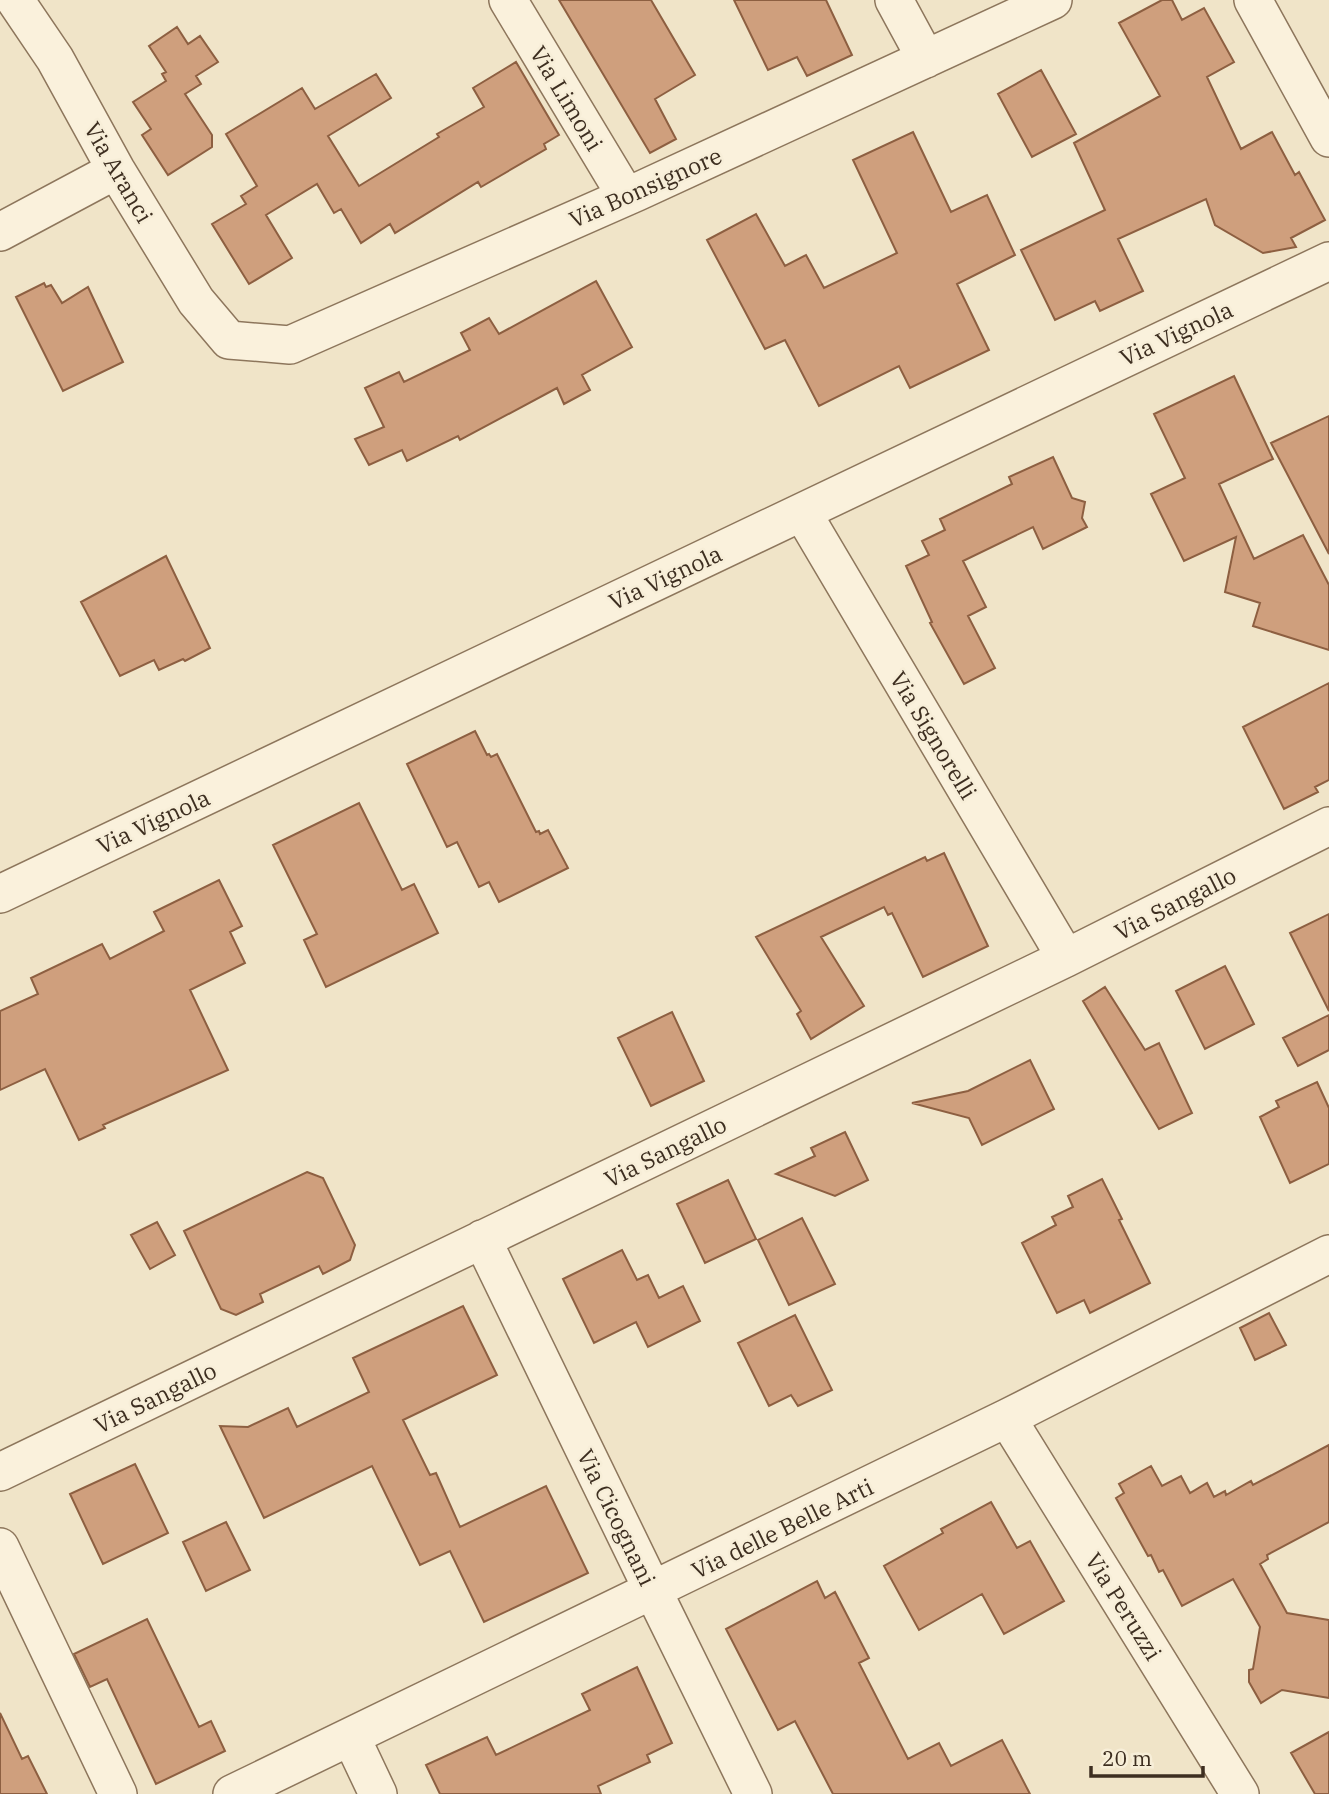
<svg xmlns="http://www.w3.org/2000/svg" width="1329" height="1794" font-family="'IBM Plex Serif',serif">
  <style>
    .building { fill: #cf9f7d; stroke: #8d5f41; stroke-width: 2 }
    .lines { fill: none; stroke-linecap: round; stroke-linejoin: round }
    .minor-casing { stroke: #8d765c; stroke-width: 40 }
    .minor { stroke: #faf1dc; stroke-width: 37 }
    .labels { text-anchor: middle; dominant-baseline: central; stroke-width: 5; stroke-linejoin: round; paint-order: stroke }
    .street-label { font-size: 23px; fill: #3d2e20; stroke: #f7eed8 }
  </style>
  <rect width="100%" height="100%" fill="#f0e4c8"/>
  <path class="building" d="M 559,0 L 651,0 L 695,75 L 655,99 L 676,139 L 650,153 Z
    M 734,0 L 826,0 L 852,55 L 807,76 L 797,57 L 768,70 Z
    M 1162,0 L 1172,0 L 1182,20 L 1204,8 L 1234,62 L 1207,77 L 1241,149 L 1272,132 L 1295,175 L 1299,172 L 1325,220 L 1291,238 L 1296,247 L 1263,253 L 1215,225 L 1206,199 L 1118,239 L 1143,291 L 1100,311 L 1095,301 L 1055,320 L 1021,250 L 1105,210 L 1074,143 L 1160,96 L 1119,23 Z
    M 177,27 L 188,44 L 200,36 L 218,62 L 196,76 L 201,84 L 185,94 L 212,135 L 212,147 L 168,175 L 142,135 L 151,129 L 133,102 L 166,81 L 162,74 L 166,72 L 149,46 Z
    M 516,62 L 559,135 L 544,144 L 546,149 L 481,187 L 478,182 L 395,233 L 390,224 L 361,243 L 341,209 L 334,213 L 317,184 L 266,215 L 292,258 L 249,284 L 212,224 L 246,204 L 241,196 L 257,186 L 226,134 L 302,88 L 315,109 L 376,74 L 391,98 L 328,136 L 359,186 L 439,137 L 437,134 L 484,107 L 473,88 Z
    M 1041,70 L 1076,134 L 1032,157 L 998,94 Z
    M 913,132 L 951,212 L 987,195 L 1015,255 L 957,284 L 989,350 L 910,388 L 899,366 L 819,406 L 785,340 L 765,349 L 707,240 L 756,214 L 785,266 L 806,255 L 824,288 L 897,253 L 853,160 Z
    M 596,281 L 632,347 L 582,375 L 590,390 L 564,404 L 557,388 L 460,440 L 458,436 L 407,461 L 402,450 L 369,465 L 355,439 L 384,427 L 365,388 L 399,372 L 404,382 L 470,350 L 461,333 L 489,318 L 499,334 Z
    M 44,283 L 46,287 L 51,285 L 62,303 L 88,287 L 123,362 L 63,391 L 16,297 Z
    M 1234,376 L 1273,459 L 1219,484 L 1254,559 L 1303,535 L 1329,585 L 1329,650 L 1253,626 L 1260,603 L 1225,592 L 1236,537 L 1184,561 L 1151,494 L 1185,478 L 1154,414 Z
    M 1329,416 L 1329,554 L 1271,443 Z
    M 1053,457 L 1072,498 L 1085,502 L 1082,518 L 1087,527 L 1043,549 L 1033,527 L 963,561 L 986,607 L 968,616 L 995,668 L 964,684 L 930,623 L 932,622 L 906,566 L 929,555 L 922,541 L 945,530 L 940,519 L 1012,484 L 1009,477 Z
    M 166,556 L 210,648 L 185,661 L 183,659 L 159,670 L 154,660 L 120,676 L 81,602 Z
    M 1329,683 L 1329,780 L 1315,787 L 1318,792 L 1284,809 L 1243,727 Z
    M 475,731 L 487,755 L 489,754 L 491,757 L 497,754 L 536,832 L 539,831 L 540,834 L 548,830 L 568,868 L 499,902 L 489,882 L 479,887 L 457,842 L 447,847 L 407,764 Z
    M 359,803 L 402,890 L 414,884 L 438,933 L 326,987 L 304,940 L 317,934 L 273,845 Z
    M 944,853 L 988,946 L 923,977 L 892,913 L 888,915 L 884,907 L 821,937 L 864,1006 L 811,1039 L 797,1014 L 801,1011 L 756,937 L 925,857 L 927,861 Z
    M 219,880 L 242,926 L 230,932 L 245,963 L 190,990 L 228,1070 L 103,1125 L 105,1128 L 79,1140 L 45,1069 L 0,1090 L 0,1011 L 38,994 L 31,978 L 102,944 L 110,959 L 164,931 L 154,912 Z
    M 1329,914 L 1329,1011 L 1290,933 Z
    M 1225,966 L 1254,1024 L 1205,1049 L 1176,991 Z
    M 1105,987 L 1145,1050 L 1159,1043 L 1192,1113 L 1159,1129 L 1083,1001 Z
    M 672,1012 L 704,1081 L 651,1106 L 618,1038 Z
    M 1329,1015 L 1329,1050 L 1298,1066 L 1283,1038 Z
    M 1030,1060 L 1054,1109 L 982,1145 L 969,1118 L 912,1103 L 968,1091 Z
    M 1317,1082 L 1329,1108 L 1329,1164 L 1290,1183 L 1260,1117 L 1279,1107 L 1276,1101 Z
    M 845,1132 L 868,1180 L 835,1196 L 776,1174 L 815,1156 L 811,1148 Z
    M 307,1172 L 323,1178 L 355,1245 L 350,1260 L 323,1274 L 319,1266 L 260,1294 L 263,1302 L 236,1315 L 221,1309 L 184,1231 Z
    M 1102,1179 L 1122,1219 L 1119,1220 L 1150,1283 L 1090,1313 L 1084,1300 L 1057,1313 L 1022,1243 L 1056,1225 L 1052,1217 L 1073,1207 L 1068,1196 Z
    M 728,1180 L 756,1239 L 705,1263 L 677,1204 Z
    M 802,1218 L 835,1284 L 789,1305 L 758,1240 Z
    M 157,1222 L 175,1255 L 150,1269 L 131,1235 Z
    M 622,1250 L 637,1280 L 648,1275 L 659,1298 L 683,1286 L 700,1321 L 648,1347 L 636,1322 L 594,1343 L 563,1279 Z
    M 463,1306 L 497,1375 L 403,1420 L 430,1475 L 436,1473 L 460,1527 L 546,1486 L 588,1573 L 484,1622 L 450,1551 L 420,1565 L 372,1466 L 264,1518 L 220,1426 L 248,1427 L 288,1408 L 297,1427 L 369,1392 L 353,1358 Z
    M 1269,1313 L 1286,1345 L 1255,1360 L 1240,1328 Z
    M 795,1315 L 832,1390 L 798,1406 L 791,1395 L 769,1406 L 738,1343 Z
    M 1329,1445 L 1329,1522 L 1267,1555 L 1268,1559 L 1260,1564 L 1287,1613 L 1329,1620 L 1329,1698 L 1282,1690 L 1261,1703 L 1249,1682 L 1249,1670 L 1253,1669 L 1260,1627 L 1233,1579 L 1182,1606 L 1163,1570 L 1159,1572 L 1151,1555 L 1148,1556 L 1116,1498 L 1124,1493 L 1119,1484 L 1151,1466 L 1162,1486 L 1181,1476 L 1190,1493 L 1207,1483 L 1214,1497 L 1225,1491 L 1226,1495 L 1251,1481 L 1253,1485 Z
    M 135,1464 L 168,1533 L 103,1564 L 70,1494 Z
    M 991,1502 L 1017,1548 L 1030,1541 L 1064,1601 L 1004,1634 L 982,1594 L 919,1630 L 884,1566 L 943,1533 L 941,1529 Z
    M 226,1522 L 250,1570 L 206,1591 L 183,1542 Z
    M 817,1581 L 825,1598 L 835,1592 L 869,1658 L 859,1663 L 908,1759 L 939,1743 L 951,1766 L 1002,1740 L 1030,1794 L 833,1794 L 795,1721 L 778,1730 L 726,1629 Z
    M 147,1619 L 199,1727 L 211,1721 L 225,1751 L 156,1784 L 107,1679 L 90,1687 L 74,1654 Z
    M 637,1667 L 672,1743 L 647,1755 L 650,1762 L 598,1786 L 601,1794 L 440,1794 L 426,1765 L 487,1737 L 496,1755 L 590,1710 L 582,1694 Z
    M 0,1713 L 22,1759 L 28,1756 L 47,1794 L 0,1794 Z
    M 1329,1732 L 1329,1794 L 1315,1794 L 1291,1753 Z"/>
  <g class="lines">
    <g class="minor-casing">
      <path id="minor" d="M 15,0 L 55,59 L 116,170 L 196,301 L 229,340 L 290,345 L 637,192 L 1053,0
        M 508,0 L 626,196
        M 894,0 L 926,59
        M 1253,0 L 1329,138
        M 0,232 L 116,170
        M 802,512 L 1066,958
        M 0,894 L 1329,261
        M 482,1239 L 653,1591 L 753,1794
        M 1007,1418 L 1240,1794
        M 0,1472 L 1066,958 L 1329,826
        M 0,1547 L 118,1794
        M 351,1737 L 378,1794
        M 232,1794 L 1007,1418 L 1329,1254"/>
    </g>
    <use href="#minor" class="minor"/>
  </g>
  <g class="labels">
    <g class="street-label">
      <text transform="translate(567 98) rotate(59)">Via Limoni</text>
      <text transform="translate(119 172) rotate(60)">Via Aranci</text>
      <text transform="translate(645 187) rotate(-24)">Via Bonsignore</text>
      <text transform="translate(1176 333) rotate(-25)">Via Vignola</text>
      <text transform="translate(665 577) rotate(-25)">Via Vignola</text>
      <text transform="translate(934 735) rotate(59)">Via Signorelli</text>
      <text transform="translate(153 821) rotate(-25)">Via Vignola</text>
      <text transform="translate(1175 903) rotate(-27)">Via Sangallo</text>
      <text transform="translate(665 1151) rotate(-26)">Via Sangallo</text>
      <text transform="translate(155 1397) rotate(-26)">Via Sangallo</text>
      <text transform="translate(617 1517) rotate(64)">Via Cicognani</text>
      <text transform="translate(782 1528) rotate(-26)">Via delle Belle Arti</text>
      <text transform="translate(1124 1606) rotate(58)">Via Peruzzi</text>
    </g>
  </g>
  <path d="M1091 1766v10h112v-10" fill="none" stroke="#3d2e20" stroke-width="3.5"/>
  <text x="1102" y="1766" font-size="21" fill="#3d2e20" stroke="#f7eed8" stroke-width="5" paint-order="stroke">20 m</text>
</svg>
